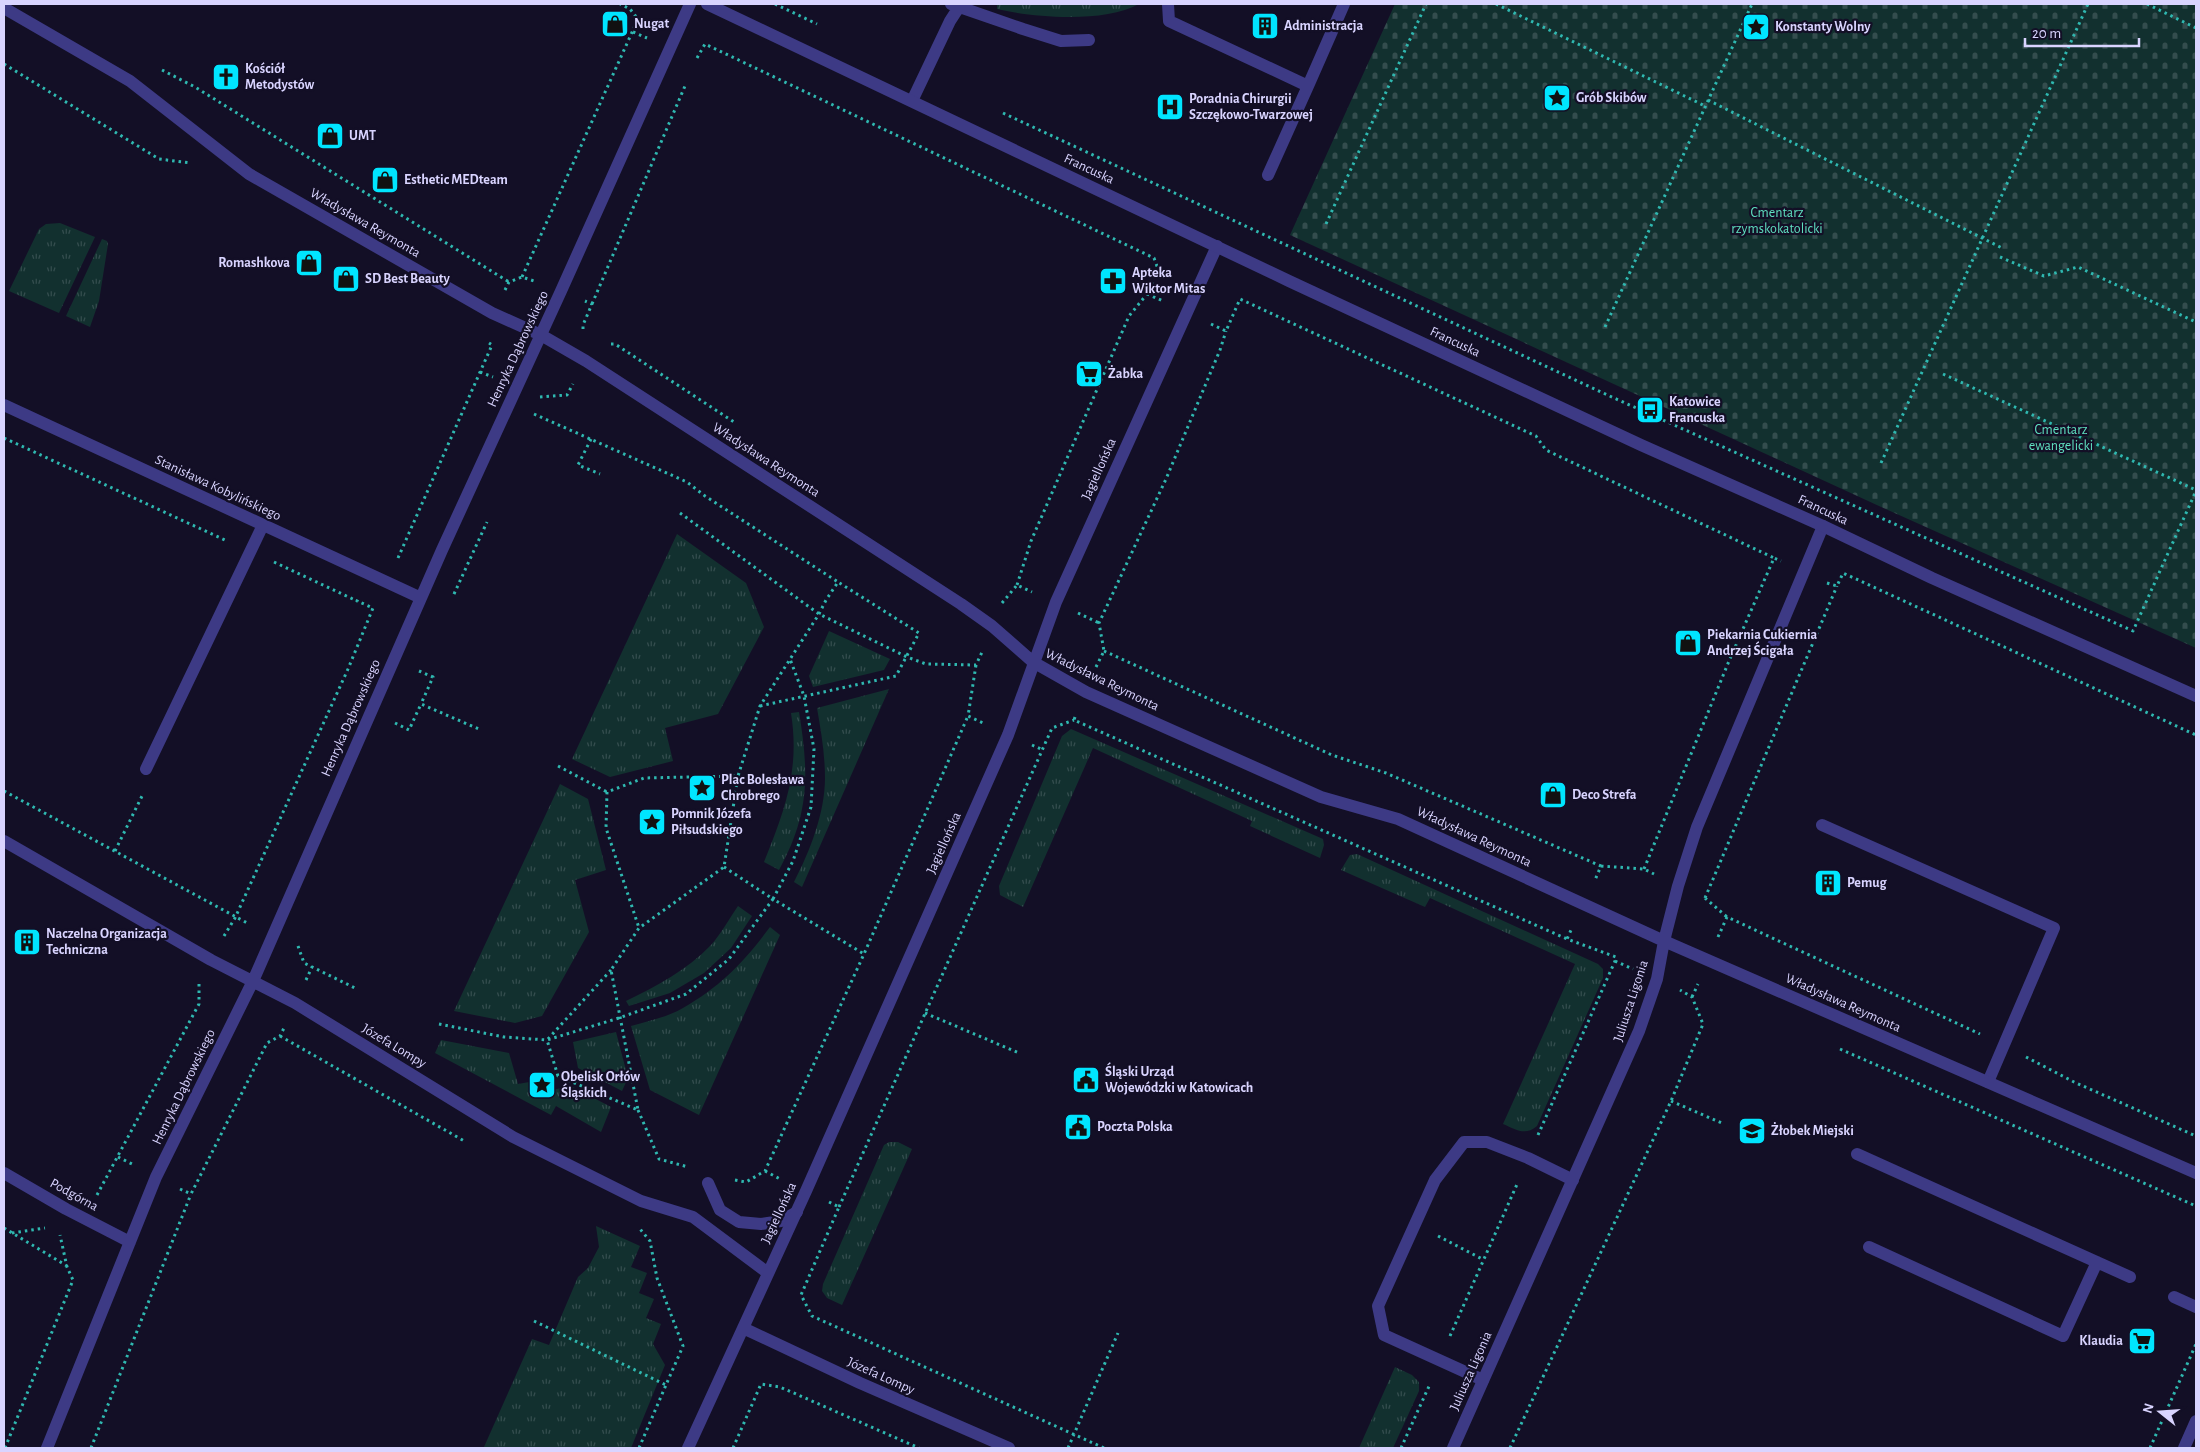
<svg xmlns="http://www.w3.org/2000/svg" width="2200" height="1452" font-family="'Alegreya Sans',sans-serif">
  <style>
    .grass { fill: url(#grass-tufts) }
    .cemetery { fill: url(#cemetery-stones) }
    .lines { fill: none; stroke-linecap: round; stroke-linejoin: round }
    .path { stroke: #2fb8b0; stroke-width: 3; stroke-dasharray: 2.5 4; stroke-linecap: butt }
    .service { stroke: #3d3a85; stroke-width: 12 }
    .minor { stroke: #3d3a85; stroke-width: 12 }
    .tertiary { stroke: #3d3a85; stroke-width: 12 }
    .labels { text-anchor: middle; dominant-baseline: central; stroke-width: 4.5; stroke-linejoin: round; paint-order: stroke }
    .poi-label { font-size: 14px; font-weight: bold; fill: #d9d4ff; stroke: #130f26; text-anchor: start }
    .street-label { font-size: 14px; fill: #d9d4ff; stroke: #130f26 }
    .park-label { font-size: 14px; fill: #5fe0c0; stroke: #130f26 }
  </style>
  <defs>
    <pattern id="grass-tufts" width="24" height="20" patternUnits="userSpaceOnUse" patternTransform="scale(1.25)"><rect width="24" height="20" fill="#12302f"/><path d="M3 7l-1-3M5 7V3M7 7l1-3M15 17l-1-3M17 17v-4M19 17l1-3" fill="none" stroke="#344d4e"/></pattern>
    <pattern id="cemetery-stones" width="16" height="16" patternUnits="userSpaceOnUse" patternTransform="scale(1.25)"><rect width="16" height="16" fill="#12302f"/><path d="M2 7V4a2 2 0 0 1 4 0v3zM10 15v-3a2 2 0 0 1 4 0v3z" fill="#344d4e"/></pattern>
  </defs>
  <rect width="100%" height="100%" fill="#130f26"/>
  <path class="grass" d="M 997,4 L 1139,4 C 1105,23 1035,18 997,9 Z
    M 60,223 L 95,237 L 59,313 L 9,291 L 39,229 L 46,224 Z
    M 102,239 L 107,241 L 108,244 L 99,301 L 90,327 L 66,316 Z
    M 677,534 L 746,583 L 764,627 L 718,714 L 665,728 L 673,761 L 610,777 L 572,759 Z
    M 829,631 L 890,659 L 884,670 L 813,687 L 809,676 Z
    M 889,689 L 802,887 L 794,882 C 810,851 825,813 825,778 C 825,754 821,731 817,708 Z
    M 799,712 C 809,773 810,814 779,870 L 764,862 C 785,810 800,770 791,713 Z
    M 1071,729 L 1323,839 L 1324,845 L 1320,858 L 1250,826 L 1252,821 L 1093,748 L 1023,907 L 1000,895 L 999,886 L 1062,736 Z
    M 560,784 L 588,799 L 606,870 L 575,880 L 589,932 L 542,1016 L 515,1023 L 454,1011 Z
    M 1357,854 L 1598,964 L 1603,969 L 1603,978 L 1537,1126 C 1525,1136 1517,1130 1503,1124 L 1575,964 L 1430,898 L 1425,907 L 1341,870 L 1350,855 Z
    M 738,906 L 752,916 L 731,948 L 704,973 L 670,993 L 629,1006 L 626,1001 C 657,986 687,970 711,945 C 721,934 729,919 738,906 Z
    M 770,927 L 780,935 L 699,1115 L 650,1090 L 631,1026 C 648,1021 668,1017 683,1008 C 721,986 744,962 770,927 Z
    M 616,1032 L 628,1078 L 622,1091 L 578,1068 L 573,1042 Z
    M 441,1040 L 509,1053 L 518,1084 L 535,1081 L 538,1093 L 571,1086 L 611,1107 L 601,1132 L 556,1106 L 551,1115 L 435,1053 Z
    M 889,1142 L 898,1142 L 912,1149 L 842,1305 L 827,1298 L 822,1291 L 823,1284 L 884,1145 Z
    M 596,1226 L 640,1246 L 631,1267 L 647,1273 L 639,1293 L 654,1299 L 646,1318 L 661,1324 L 653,1344 L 665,1365 L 631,1448 L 487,1448 L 484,1447 L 532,1339 L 549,1345 L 578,1277 L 588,1268 L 599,1247 Z
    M 1395,1367 L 1412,1375 L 1419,1382 L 1419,1391 L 1393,1448 L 1359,1448 Z"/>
  <path class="cemetery" d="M 1395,4 L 2196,4 L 2196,648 L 1879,506 L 1290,235 Z"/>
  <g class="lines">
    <path class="path" d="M 775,4 L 817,24
      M 1496,4 L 1705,106
      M 2147,4 L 2196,28
      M 633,32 L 647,38
      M 697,58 L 705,44 L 1154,258 L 1158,269 L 1147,294 L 1163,301
      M 4,64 L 159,159 L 191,163
      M 162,70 L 195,87 L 509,282
      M 1708,100 L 2004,249
      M 1003,113 L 1614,398 L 2133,631 L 2196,491
      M 1326,224 L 1426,4
      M 2000,257 L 2044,276 L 2078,267 L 2196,322
      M 522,277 L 638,19 L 630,9 L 620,4
      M 505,290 L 509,282 L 522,277 L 537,282
      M 592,304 L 685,86
      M 1211,324 L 1226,331 L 1240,299 L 1536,436 L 1546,450 L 1774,558
      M 1605,327 L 1752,4
      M 583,329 L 583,325 L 592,304 L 585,301
      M 611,344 L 615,344 L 734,422
      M 480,372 L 493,377
      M 1943,374 L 2196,490
      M 540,397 L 567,395 L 573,384
      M 534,414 L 687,482 L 705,496 L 838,582 L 826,600 L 819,614 L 760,706 L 738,776 L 644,778 L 607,792 L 606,828 L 639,928
      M 4,438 L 227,541
      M 591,439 L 578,465 L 600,474
      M 1881,463 L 2088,4
      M 680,513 L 819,614 L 907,657 L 926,664 L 976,665 L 982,652
      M 398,558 L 492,345 L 489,343
      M 274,562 L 357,601
      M 1827,583 L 1837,586 L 1843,573 L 2196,735
      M 1017,585 L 1031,541 L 1129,316 L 1147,294
      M 454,594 L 487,522
      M 1002,603 L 1017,585 L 1032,592
      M 1078,613 L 1099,623
      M 1104,651 L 1332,755 L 1386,773 L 1601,866 L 1595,880
      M 976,665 L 968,716 L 985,724
      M 1096,667 L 1104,651 L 1099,623 L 1166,479 L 1220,350 L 1226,331
      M 419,671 L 433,677 L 421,704
      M 760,706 L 896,676 L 919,633 L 838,582
      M 1075,717 L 1074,720 L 1567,939
      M 395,723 L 409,730 L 421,704 L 481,730
      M 1032,745 L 1043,750
      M 558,766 L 607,792
      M 4,791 L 249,924
      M 115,851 L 143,794
      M 1601,866 L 1644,869 L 1654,874
      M 724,867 L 773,899 L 793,861 L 811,807 L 814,749 L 804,696 L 790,659
      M 1644,869 L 1729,661 L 1774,558 L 1781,561
      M 1705,898 L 1837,586
      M 1705,898 L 1727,917
      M 224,936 L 235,918 L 348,669 L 373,608 L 357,601 L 358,599
      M 1718,937 L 1727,917 L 1980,1034
      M 298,946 L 304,963 L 355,988
      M 1615,961 L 1633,969
      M 611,970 L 547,1040 L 558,1076 L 638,1110 L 611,970 L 639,928 L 724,867 L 738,776
      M 306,980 L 312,967
      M 1692,997 L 1698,984
      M 925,1013 L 1019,1053
      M 439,1024 L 504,1037 L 547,1040 L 619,1018 L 686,994 L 729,959 L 773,899 L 864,954
      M 280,1036 L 466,1142
      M 1840,1049 L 2196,1206
      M 2026,1057 L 2074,1082 L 2196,1136
      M 1671,1101 L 1724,1124
      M 638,1110 L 659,1159 L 688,1167
      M 1538,1135 L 1615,961 L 1616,957 L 1567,939 L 1572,928
      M 118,1157 L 132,1164
      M 765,1171 L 782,1180
      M 735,1180 L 746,1182 L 765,1171 L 864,954 L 968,716
      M 180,1189 L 191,1194 L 267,1043 L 280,1036 L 285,1026
      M 97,1195 L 199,1004 L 199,984
      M 829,1202 L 839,1207 L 801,1295 L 812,1316 L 1104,1448
      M 839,1207 L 1052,728 L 1074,720
      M 4,1228 L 67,1266
      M 12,1233 L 45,1228
      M 1438,1236 L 1484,1260
      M 534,1321 L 666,1385 L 683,1346 L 657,1278 L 650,1241 L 640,1229
      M 1450,1336 L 1518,1182
      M 5,1448 L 73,1280 L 67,1267 L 60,1235
      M 91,1448 L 191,1194
      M 639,1448 L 666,1385
      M 733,1448 L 761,1384 L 780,1387 L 919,1448
      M 1068,1448 L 1118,1333
      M 1401,1448 L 1430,1384
      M 1510,1448 L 1671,1101 L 1703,1024 L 1692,997 L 1680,990
      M 2150,1448 L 2196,1344"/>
    <path class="service" d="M 951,4 L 1023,29 L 1061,41 L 1089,40
      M 1168,4 L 1169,21 L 1308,86 L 1344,4
      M 912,101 L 950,21 L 961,4
      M 1268,175 L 1308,86
      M 146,769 L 263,525
      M 1822,825 L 2054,928 L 1988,1082
      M 1857,1154 L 2130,1277
      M 708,1183 L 720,1210 L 739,1222 L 761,1224 L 781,1221 L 797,1212
      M 1869,1247 L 2063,1336 L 2097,1262
      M 2174,1297 L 2196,1307
      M 1483,1380 L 1384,1335 L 1378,1306 L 1435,1180 L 1464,1142 L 1487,1142 L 1528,1158 L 1573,1180"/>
    <path class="minor" d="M 4,8 L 130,81 L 249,174 L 492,313 L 541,335 L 586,361 L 961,604 L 992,626 L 1033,662 L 1086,692 L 1321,797 L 1398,819 L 1664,941 L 2196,1173
      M 4,405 L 421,598
      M 4,841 L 211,960 L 295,1003 L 513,1137 L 641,1201 L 693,1217 L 768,1273
      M 4,1173 L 66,1209 L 130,1242
      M 743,1328 L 860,1383 L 1009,1448
      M 47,1448 L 156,1177 L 253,981 L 442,550 L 561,291 L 690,4
      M 688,1448 L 806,1191 L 1008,735 L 1056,602 L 1217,246
      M 1453,1448 L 1639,1031 L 1657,979 L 1664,941 L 1678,886 L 1697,827 L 1823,526
      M 2184,1448 L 2196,1421"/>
    <path class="tertiary" d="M 707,4 L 1289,281 L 1641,445 L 1823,526 L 1932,578 L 2196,696"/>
  </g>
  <defs>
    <g id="shop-square" transform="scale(1.4375)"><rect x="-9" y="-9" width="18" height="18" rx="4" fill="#00e5ff" stroke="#130f26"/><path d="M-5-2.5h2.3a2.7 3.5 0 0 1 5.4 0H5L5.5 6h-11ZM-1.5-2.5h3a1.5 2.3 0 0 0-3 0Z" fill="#111"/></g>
    <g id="building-square" transform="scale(1.4375)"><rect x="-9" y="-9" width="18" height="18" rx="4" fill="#00e5ff" stroke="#130f26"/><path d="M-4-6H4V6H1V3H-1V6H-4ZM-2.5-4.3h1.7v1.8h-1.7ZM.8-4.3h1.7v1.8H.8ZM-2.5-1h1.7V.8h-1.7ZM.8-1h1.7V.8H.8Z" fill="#111"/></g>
    <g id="sight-square" transform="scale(1.4375)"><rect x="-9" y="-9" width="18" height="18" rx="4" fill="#00e5ff" stroke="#130f26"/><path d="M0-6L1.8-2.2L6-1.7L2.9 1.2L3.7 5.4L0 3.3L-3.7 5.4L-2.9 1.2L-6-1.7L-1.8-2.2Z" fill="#111"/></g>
    <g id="church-square" transform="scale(1.4375)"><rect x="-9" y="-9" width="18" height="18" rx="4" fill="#00e5ff" stroke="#130f26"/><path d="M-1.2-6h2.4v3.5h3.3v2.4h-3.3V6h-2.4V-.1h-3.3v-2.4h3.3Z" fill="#111"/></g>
    <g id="hospital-square" transform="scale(1.4375)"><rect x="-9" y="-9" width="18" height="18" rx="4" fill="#00e5ff" stroke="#130f26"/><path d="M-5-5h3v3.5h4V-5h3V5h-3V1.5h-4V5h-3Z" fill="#111"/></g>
    <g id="pharmacy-square" transform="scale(1.4375)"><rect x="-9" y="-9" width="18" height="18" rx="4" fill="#00e5ff" stroke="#130f26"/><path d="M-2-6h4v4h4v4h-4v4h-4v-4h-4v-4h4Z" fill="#111"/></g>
    <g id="supermarket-square" transform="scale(1.4375)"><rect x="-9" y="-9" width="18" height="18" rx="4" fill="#00e5ff" stroke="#130f26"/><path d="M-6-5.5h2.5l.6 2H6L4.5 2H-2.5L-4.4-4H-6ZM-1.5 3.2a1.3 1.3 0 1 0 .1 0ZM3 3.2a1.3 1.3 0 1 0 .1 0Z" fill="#111"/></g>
    <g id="bus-square" transform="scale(1.4375)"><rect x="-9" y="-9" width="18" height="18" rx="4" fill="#00e5ff" stroke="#130f26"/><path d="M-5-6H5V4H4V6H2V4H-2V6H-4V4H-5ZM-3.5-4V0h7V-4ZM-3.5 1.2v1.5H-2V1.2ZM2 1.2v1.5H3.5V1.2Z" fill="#111"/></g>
    <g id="civic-square" transform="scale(1.4375)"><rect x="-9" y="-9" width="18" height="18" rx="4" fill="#00e5ff" stroke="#130f26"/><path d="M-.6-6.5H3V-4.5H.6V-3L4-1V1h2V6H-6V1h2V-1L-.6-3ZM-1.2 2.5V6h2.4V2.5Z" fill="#111"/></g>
    <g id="school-square" transform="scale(1.4375)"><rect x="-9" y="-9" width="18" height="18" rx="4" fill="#00e5ff" stroke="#130f26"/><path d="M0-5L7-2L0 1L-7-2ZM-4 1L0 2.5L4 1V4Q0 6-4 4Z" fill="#111"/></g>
  </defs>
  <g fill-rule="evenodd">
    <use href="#shop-square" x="615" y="24"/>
    <use href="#building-square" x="1265" y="26"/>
    <use href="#sight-square" x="1756" y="27"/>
    <use href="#church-square" x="226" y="77"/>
    <use href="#sight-square" x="1557" y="98"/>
    <use href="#hospital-square" x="1170" y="107"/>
    <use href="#shop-square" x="330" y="136"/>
    <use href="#shop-square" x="385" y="180"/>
    <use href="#shop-square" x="309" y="263"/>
    <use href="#shop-square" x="346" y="279"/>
    <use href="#pharmacy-square" x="1113" y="281"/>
    <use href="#supermarket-square" x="1089" y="374"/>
    <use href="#bus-square" x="1650" y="410"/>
    <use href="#shop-square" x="1688" y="643"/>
    <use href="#sight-square" x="702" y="788"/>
    <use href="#shop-square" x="1553" y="795"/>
    <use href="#sight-square" x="652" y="822"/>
    <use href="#building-square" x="1828" y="883"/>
    <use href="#building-square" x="27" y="942"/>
    <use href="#civic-square" x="1086" y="1080"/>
    <use href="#sight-square" x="542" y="1085"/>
    <use href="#civic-square" x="1078" y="1127"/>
    <use href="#school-square" x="1752" y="1131"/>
    <use href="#supermarket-square" x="2142" y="1341"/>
  </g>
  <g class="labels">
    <g class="poi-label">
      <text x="634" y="24">Nugat</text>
      <text x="1284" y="26">Administracja</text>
      <text x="1775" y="27">Konstanty Wolny</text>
      <text x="245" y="69">Kościół<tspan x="245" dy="16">Metodystów</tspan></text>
      <text x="1576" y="98">Grób Skibów</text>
      <text x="1189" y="99">Poradnia Chirurgii<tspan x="1189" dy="16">Szczękowo-Twarzowej</tspan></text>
      <text x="349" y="136">UMT</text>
      <text x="404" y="180">Esthetic MEDteam</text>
      <text x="290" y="263" text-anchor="end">Romashkova</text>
      <text x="1132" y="273">Apteka<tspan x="1132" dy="16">Wiktor Mitas</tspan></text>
      <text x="365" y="279">SD Best Beauty</text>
      <text x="1108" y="374">Żabka</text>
      <text x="1669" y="402">Katowice<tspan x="1669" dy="16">Francuska</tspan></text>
      <text x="1707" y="635">Piekarnia Cukiernia<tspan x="1707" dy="16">Andrzej Ścigała</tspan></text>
      <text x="721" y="780">Plac Bolesława<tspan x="721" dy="16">Chrobrego</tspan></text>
      <text x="1572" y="795">Deco Strefa</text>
      <text x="671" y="814">Pomnik Józefa<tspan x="671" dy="16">Piłsudskiego</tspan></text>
      <text x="1847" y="883">Pemug</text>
      <text x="46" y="934">Naczelna Organizacja<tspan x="46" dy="16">Techniczna</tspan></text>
      <text x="1105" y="1072">Śląski Urząd<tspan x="1105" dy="16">Wojewódzki w Katowicach</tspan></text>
      <text x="561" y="1077">Obelisk Orłów<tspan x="561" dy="16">Śląskich</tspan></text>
      <text x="1097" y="1127">Poczta Polska</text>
      <text x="1771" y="1131">Żłobek Miejski</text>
      <text x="2123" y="1341" text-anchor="end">Klaudia</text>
    </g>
    <g class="street-label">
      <text transform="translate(1089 169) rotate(25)">Francuska</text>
      <text transform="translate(365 223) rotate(30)">Władysława Reymonta</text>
      <text transform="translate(1455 342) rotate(25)">Francuska</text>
      <text transform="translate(518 349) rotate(-65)">Henryka Dąbrowskiego</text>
      <text transform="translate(766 460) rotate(33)">Władysława Reymonta</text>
      <text transform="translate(1099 469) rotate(-66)">Jagiellońska</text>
      <text transform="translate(218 488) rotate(25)">Stanisława Kobylińskiego</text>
      <text transform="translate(1823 510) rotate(25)">Francuska</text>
      <text transform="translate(1102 680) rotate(26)">Władysława Reymonta</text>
      <text transform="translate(351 718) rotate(-66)">Henryka Dąbrowskiego</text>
      <text transform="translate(1474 837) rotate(25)">Władysława Reymonta</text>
      <text transform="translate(944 843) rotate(-66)">Jagiellońska</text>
      <text transform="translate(1631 1001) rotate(-72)">Juliusza Ligonia</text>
      <text transform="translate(1843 1003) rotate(24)">Władysława Reymonta</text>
      <text transform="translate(394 1046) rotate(31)">Józefa Lompy</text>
      <text transform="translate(184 1087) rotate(-64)">Henryka Dąbrowskiego</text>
      <text transform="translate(74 1195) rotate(29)">Podgórna</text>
      <text transform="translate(779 1213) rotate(-65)">Jagiellońska</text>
      <text transform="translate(1471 1371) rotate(-66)">Juliusza Ligonia</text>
      <text transform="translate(881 1376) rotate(24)">Józefa Lompy</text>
    </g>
    <g class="park-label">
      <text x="1777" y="213">Cmentarz<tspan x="1777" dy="16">rzymskokatolicki</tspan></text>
      <text x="2061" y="430">Cmentarz<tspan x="2061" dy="16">ewangelicki</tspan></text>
    </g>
  </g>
  <rect width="2200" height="1452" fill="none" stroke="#d9d4ff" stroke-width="10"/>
  <g transform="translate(2160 1412) rotate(287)" stroke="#130f26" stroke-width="4" paint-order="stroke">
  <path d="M0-4L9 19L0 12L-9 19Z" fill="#d9d4ff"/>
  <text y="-8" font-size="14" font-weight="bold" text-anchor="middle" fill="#d9d4ff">N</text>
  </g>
  <path d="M2025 38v8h114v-8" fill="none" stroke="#d9d4ff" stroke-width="2.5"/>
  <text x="2032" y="38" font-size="15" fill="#d9d4ff" stroke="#130f26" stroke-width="4" paint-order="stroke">20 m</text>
</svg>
